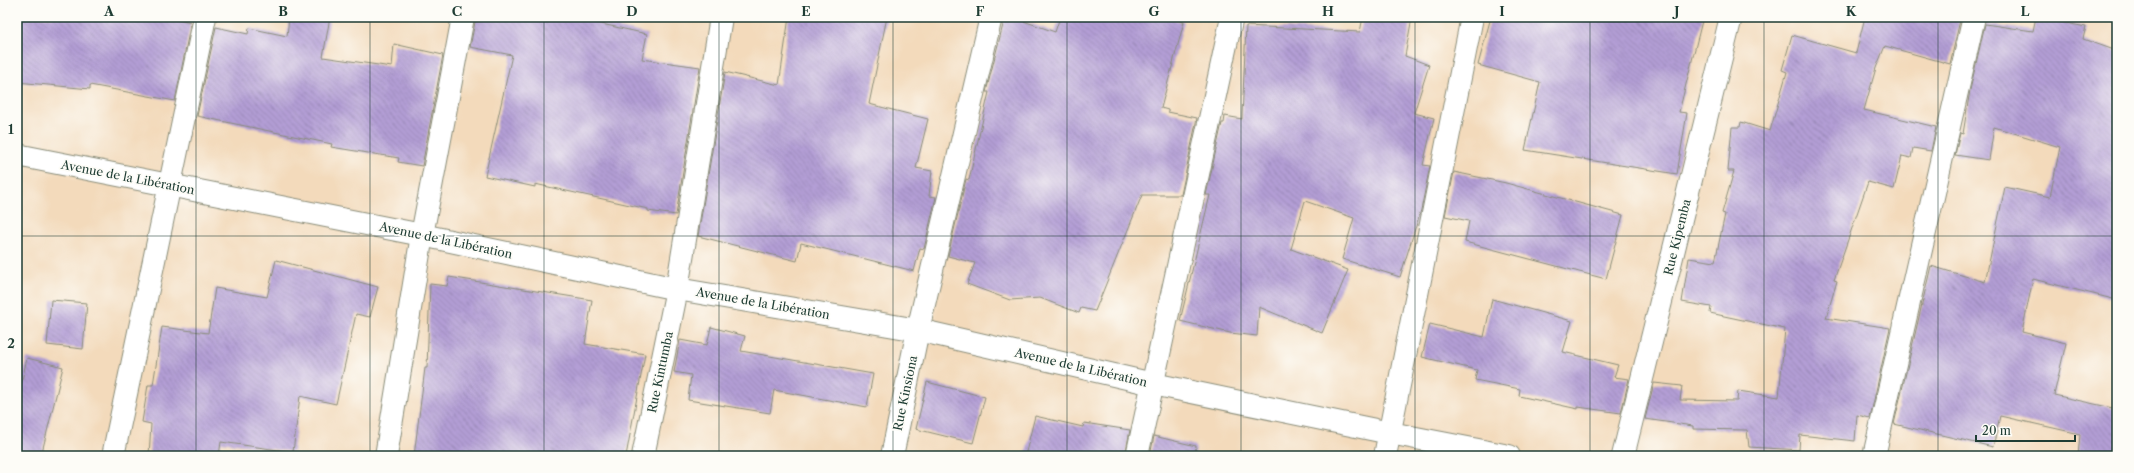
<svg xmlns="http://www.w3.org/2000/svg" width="2134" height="473" font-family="'Libre Caslon Text',serif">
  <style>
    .building { fill: url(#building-back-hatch) }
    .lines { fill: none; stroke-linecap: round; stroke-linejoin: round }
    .minor-casing { stroke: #898c78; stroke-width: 24 }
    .trunk-casing { stroke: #898c78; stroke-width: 24 }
    .minor { stroke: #fff; stroke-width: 22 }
    .trunk { stroke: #fff; stroke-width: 22 }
    .grid { fill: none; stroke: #1f3d34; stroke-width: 1; stroke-opacity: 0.55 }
    .labels { text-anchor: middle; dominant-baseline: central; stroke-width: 3.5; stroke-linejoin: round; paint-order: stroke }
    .street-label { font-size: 12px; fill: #1f3d34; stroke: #fdfcf7 }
    .neatline { fill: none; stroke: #1f3d34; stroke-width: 1.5 }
    .grid-label { font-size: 13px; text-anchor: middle; font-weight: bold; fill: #1f3d34 }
  </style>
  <defs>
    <pattern id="building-back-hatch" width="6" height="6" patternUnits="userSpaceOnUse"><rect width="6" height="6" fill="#b39ed5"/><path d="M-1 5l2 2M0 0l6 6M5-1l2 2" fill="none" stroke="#9182ae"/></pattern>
  </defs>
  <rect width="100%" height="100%" fill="#fdfcf7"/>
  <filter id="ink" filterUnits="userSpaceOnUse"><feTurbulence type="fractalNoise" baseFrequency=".025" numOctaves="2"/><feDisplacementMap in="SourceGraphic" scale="8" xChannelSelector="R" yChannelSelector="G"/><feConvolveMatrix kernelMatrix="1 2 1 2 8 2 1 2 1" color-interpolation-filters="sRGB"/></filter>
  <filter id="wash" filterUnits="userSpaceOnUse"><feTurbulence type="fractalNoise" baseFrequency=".012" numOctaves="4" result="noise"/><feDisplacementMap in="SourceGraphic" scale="16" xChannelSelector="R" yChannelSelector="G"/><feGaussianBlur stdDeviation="0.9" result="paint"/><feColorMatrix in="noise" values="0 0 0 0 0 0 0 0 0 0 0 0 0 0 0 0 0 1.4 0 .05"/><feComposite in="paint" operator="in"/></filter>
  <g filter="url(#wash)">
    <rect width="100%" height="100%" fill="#f3dabb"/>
    <g id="blocks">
      <path class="building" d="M 21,17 L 169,17 L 191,22 L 175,101 L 90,85 L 90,89 L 17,82 L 17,48 Z
        M 289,17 L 330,17 L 323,57 L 392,67 L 394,44 L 443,55 L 422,166 L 398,162 L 399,158 L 331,147 L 332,144 L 197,116 L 216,27 L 248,34 L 249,28 L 287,36 Z
        M 476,17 L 598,17 L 597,23 L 647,34 L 642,59 L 700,67 L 676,215 L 648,211 L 648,209 L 535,184 L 535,187 L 485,176 L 512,55 L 470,47 Z
        M 789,17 L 887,17 L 869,104 L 928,119 L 916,168 L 932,171 L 929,196 L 936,197 L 924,249 L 920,248 L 914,271 L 801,243 L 797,261 L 698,236 L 725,72 L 779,85 Z
        M 1005,17 L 1012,17 L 1055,32 L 1060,17 L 1166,17 L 1184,22 L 1161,108 L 1168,110 L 1168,112 L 1197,118 L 1181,195 L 1142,195 L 1095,311 L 1081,308 L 1079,313 L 1040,298 L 1010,300 L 967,284 L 975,263 L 948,256 L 966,179 L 969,180 L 989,92 L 986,92 Z
        M 1363,17 L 1412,17 L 1405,56 L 1429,65 L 1414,113 L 1434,118 L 1423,165 L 1430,166 L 1421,210 L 1400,277 L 1342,259 L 1354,218 L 1305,201 L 1291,249 L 1348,270 L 1322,333 L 1259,307 L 1257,336 L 1230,333 L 1180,321 L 1210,195 L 1206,195 L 1222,123 L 1224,123 L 1225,116 L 1242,119 L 1246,26 L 1360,32 Z
        M 1491,17 L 1703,17 L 1679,112 L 1687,113 L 1677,174 L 1525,150 L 1540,82 L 1478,65 Z
        M 1865,17 L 1940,17 L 1960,20 L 1950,64 L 1885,46 L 1876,68 L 1864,110 L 1936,127 L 1931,151 L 1913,148 L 1911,158 L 1902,156 L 1894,189 L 1868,182 L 1834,280 L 1837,281 L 1826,318 L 1890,328 L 1870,418 L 1857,415 L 1855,441 L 1800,435 L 1799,450 L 1749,447 L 1747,430 L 1693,429 L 1693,426 L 1645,419 L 1654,383 L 1682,386 L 1680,400 L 1737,401 L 1738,391 L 1779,397 L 1785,329 L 1710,313 L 1711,307 L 1682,302 L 1689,258 L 1715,262 L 1725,214 L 1722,213 L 1734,171 L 1728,171 L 1732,127 L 1740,127 L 1741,122 L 1770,131 L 1787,72 L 1782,70 L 1792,35 L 1856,53 Z
        M 2036,17 L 2086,27 L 2083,39 L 2117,51 L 2117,300 L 2033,279 L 2022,332 L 2066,343 L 2054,395 L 2117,409 L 2117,456 L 2078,456 L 2080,434 L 2000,416 L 1993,447 L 1894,424 L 1931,266 L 1985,282 L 2005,187 L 2050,197 L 2060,147 L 1994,127 L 1989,160 L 1955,155 L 1960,133 L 1963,134 L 1970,90 L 1985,24 L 2033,31 Z
        M 1454,172 L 1506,183 L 1623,215 L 1606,279 L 1465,242 L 1469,221 L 1445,216 Z
        M 276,260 L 378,287 L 370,317 L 356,314 L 336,404 L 300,396 L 293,452 L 221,442 L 219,456 L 149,456 L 151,424 L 142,422 L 148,385 L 153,385 L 162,327 L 208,333 L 215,288 L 267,297 Z
        M 449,277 L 592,300 L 585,344 L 645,354 L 626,456 L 414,456 L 425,368 L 427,368 L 430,284 L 447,286 Z
        M 1492,299 L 1572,321 L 1563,352 L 1618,365 L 1614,377 L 1629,379 L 1621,413 L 1578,407 L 1578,409 L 1519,396 L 1520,389 L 1475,380 L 1477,370 L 1422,357 L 1430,324 L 1484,337 Z
        M 51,300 L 87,303 L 83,349 L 47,345 Z
        M 711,327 L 745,336 L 741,351 L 873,374 L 867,407 L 774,390 L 770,413 L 688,400 L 691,375 L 674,372 L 680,340 L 707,345 Z
        M 27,358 L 63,367 L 41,456 L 17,456 L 17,402 Z
        M 927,382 L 985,397 L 973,443 L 916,429 Z
        M 1035,416 L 1083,427 L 1084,423 L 1130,430 L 1125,456 L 1025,456 Z
        M 1154,436 L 1196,446 L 1195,456 L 1150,456 Z"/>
    </g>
  </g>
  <g filter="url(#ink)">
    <use href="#blocks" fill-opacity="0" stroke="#898c78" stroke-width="1"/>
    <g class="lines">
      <g class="minor-casing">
        <path id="minor" d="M 113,456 L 205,17
          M 386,456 L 422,235 L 463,17
          M 643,456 L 677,289 L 721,17
          M 892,456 L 918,330 L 991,17
          M 1137,456 L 1232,17
          M 1385,456 L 1472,17
          M 1623,456 L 1731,17
          M 1874,456 L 1974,17"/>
      </g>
      <g class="trunk-casing">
        <path id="trunk" d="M 17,155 L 422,235 L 677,289 L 918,330 L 1153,384 L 1390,433 L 1509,456"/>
      </g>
      <use href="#minor" class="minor"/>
      <use href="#trunk" class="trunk"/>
    </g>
  </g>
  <path class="grid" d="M 196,17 L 196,456M 370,17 L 370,456M 544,17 L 544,456M 719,17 L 719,456M 893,17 L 893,456M 1067,17 L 1067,456M 1241,17 L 1241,456M 1415,17 L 1415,456M 1590,17 L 1590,456M 1764,17 L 1764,456M 1938,17 L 1938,456M 17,236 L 2117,236"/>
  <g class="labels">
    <g class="street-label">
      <text transform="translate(128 177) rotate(11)">Avenue de la Libération</text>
      <text transform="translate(1677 237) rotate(-76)">Rue Kipemba</text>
      <text transform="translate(446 240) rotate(12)">Avenue de la Libération</text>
      <text transform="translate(763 303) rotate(10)">Avenue de la Libération</text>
      <text transform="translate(1081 367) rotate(13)">Avenue de la Libération</text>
      <text transform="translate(660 372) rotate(-78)">Rue Kintumba</text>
      <text transform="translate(905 393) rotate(-78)">Rue Kinsiona</text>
    </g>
  </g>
  <rect width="2134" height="473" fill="none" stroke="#fdfcf7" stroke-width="44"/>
  <path d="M1976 435v6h99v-6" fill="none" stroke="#1f3d34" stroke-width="2"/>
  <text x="1982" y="435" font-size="12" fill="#1f3d34" stroke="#fdfcf7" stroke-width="3" paint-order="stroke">20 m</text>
  <rect x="22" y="22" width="2090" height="429" class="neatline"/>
  <g class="grid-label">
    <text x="109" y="16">A</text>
    <text x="283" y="16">B</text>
    <text x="457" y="16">C</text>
    <text x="632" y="16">D</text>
    <text x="806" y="16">E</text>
    <text x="980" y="16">F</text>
    <text x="1154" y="16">G</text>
    <text x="1328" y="16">H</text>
    <text x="1502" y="16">I</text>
    <text x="1677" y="16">J</text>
    <text x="1851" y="16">K</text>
    <text x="2025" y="16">L</text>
    <text x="11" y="134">1</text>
    <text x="11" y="348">2</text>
  </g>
</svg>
